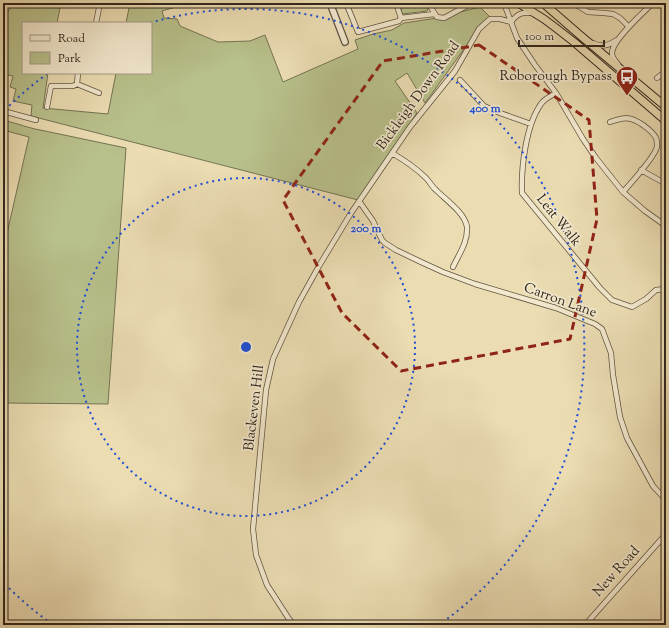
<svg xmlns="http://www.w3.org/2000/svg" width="669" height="628" font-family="'Sorts Mill Goudy',serif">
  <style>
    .green { fill: #b8c08b; stroke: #747353 }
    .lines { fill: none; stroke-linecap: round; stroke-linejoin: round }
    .minor-casing { stroke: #605441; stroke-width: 6 }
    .tertiary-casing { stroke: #605441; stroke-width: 8 }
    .trunk-casing { stroke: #31261b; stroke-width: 9 }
    .minor { stroke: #f2e8cd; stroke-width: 4.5 }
    .tertiary { stroke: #f2e8cd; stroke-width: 5.5 }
    .trunk { stroke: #ebdcb2; stroke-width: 7 }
    .marked { fill: none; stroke: #8f2418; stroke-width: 3; stroke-dasharray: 8 5; stroke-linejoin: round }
    .ring { fill: none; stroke: #1d4ed8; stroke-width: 2; stroke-dasharray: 2 4 }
    .labels { text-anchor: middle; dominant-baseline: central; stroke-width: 3.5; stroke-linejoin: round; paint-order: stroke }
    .poi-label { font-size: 14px; fill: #31261b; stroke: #f2e8cd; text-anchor: end }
    .street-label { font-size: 14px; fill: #31261b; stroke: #f2e8cd }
    .centre { fill: #1d4ed8; stroke: #f2e8cd; stroke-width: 2 }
    .ring-label { font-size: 12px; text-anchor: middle; font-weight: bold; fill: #1d4ed8; stroke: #f2e8cd; stroke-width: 3.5; stroke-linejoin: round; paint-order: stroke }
  </style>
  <rect width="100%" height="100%" fill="#ebdcb2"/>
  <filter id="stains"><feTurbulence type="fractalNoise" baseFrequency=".005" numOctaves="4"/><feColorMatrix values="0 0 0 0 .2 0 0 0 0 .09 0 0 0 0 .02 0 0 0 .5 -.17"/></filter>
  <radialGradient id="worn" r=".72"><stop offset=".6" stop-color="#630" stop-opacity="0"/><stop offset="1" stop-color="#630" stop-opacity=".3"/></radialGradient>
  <path class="green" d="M 13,3 L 61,3 L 57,23 L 23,23 L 23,73 L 48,73 L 43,108 L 108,114 L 116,73 L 151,73 L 151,23 L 126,23 L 130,3 L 176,3 L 179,4 L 179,6 L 162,11 L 164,18 L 177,19 L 180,26 L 218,42 L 250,41 L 265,35 L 283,82 L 358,49 L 355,40 L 373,34 L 392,30 L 404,23 L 437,18 L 480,7 L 490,17 L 483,23 L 425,103 L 407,73 L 395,81 L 417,113 L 358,200 L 31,116 L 32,105 L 13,101 L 16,89 L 10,87 L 13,76 L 3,74 L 3,20 Z
    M 400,3 L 425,3 L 428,9 L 427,11 L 402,14 Z
    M 3,120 C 16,123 31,129 45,131 L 126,148 L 108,404 L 6,403 L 3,399 L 3,371 L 6,345 L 3,346 L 3,251 L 29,137 L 3,130 Z"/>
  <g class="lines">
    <g class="minor-casing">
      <path id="minor" d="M 346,3 L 358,32 L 399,21 L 401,18
        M 396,3 L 401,18
        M 428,3 L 437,17 L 444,18 L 470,4 L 470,3
        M 504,3 L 511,22 L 517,38 L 535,65 L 556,93 L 583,139 L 596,158 L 623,192 L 645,211 L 666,226
        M 573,3 L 588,12 L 604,13 L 613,14 L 620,18 L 629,27
        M 401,18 L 434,14
        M 511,22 C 518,13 522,12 533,13
        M 96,23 L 100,3
        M 593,43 C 602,48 609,45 617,40
        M 618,64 C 615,61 612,57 612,53 C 612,40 644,12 653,3
        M 657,78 L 666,71
        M 460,80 L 484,106 L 500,113 L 531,124
        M 77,84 L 99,93
        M 556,93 C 551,96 544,99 541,104 C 526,125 521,167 522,193 L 600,288 L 612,300 L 632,307 L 646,299 L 656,290 L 666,289
        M 47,107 L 51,86 L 73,86 L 77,84 L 78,73
        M 3,111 L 36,120
        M 610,122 C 624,117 630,116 643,125 C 647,128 653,132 656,138 C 657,140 657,145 657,147 C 654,158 631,183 623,192
        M 392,153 C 404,160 416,168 426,178 C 430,182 432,187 436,190 C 445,199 465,213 467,227 C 468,242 459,254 453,267
        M 641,170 L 666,184
        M 359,201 L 373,221 L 382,240 L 385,243 L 396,250 L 421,262 L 443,272 L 475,284 L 556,308 L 595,324 L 602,329 L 611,353 L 613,375 L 620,417 L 627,438 L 653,486 L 666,500
        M 294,625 L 289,619 L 267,585 L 256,555 L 253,529 L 266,390 L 273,359 L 299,302 L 319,266 L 351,213 L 410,127 L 455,71 L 479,29 L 490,19 L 500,19 L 511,22
        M 585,625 L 666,534"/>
    </g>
    <g class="tertiary-casing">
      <path id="tertiary" d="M 330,3 L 345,42"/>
    </g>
    <g class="trunk-casing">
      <path id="trunk" d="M 518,3 L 544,19 L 556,28 L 574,42 L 666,121
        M 543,3 L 581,36 L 666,107"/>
    </g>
    <use href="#minor" class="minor"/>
    <use href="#tertiary" class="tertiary"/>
    <use href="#trunk" class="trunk"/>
  </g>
  <path class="marked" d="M 479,45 L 589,120 L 597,219 L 570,339 L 401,371 L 342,313 L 283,200 L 383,61 Z"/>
  <g class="ring">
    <circle cx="246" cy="347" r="169"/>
    <path d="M52 624A338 338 0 0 1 5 584M5 110A338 338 0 0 1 47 74M150 23A338 338 0 0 1 440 624"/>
  </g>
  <defs>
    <g id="bus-pin" transform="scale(1.15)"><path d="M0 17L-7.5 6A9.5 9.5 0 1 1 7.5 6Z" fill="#8f2418" stroke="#f2e8cd"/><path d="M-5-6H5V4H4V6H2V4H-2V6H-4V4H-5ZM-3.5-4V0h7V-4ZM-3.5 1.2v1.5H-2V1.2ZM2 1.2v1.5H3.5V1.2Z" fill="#fff"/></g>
  </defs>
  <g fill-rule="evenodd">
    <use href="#bus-pin" x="627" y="77"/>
  </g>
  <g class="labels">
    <g class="poi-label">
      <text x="612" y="77">Roborough Bypass</text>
    </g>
    <g class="street-label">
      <text transform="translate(419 96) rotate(-54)">Bickleigh Down Road</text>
      <text transform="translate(558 221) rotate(51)">Leat Walk</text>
      <text transform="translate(560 301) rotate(20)">Carron Lane</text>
      <text transform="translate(255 408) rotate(-83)">Blackeven Hill</text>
      <text transform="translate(617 572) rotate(-48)">New Road</text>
    </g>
  </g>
  <circle cx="246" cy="347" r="6" class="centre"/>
  <g class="ring-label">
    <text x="485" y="112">400 m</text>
    <text x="366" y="232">200 m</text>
  </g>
  <rect width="669" height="628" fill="none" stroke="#ebdcb2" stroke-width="16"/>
  <rect x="4" y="4" width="661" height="620" fill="none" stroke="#31261b" stroke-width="2"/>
  <rect x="8" y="8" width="653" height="612" fill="none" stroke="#31261b"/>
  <rect x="22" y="22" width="130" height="52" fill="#f2e8cd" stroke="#a59a86"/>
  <rect x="30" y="35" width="20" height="6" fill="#f2e8cd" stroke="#a59a86"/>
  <text x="58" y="42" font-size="12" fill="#31261b">Road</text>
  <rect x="30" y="52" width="20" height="12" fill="#b8c08b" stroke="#a59a86"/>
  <text x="58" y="62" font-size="12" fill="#31261b">Park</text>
  <path d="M519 40v6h85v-6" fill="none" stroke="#31261b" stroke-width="2"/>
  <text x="525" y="40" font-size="12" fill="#31261b" stroke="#f2e8cd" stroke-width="3" paint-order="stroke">100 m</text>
  <rect width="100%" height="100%" filter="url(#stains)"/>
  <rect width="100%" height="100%" fill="url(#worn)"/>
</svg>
